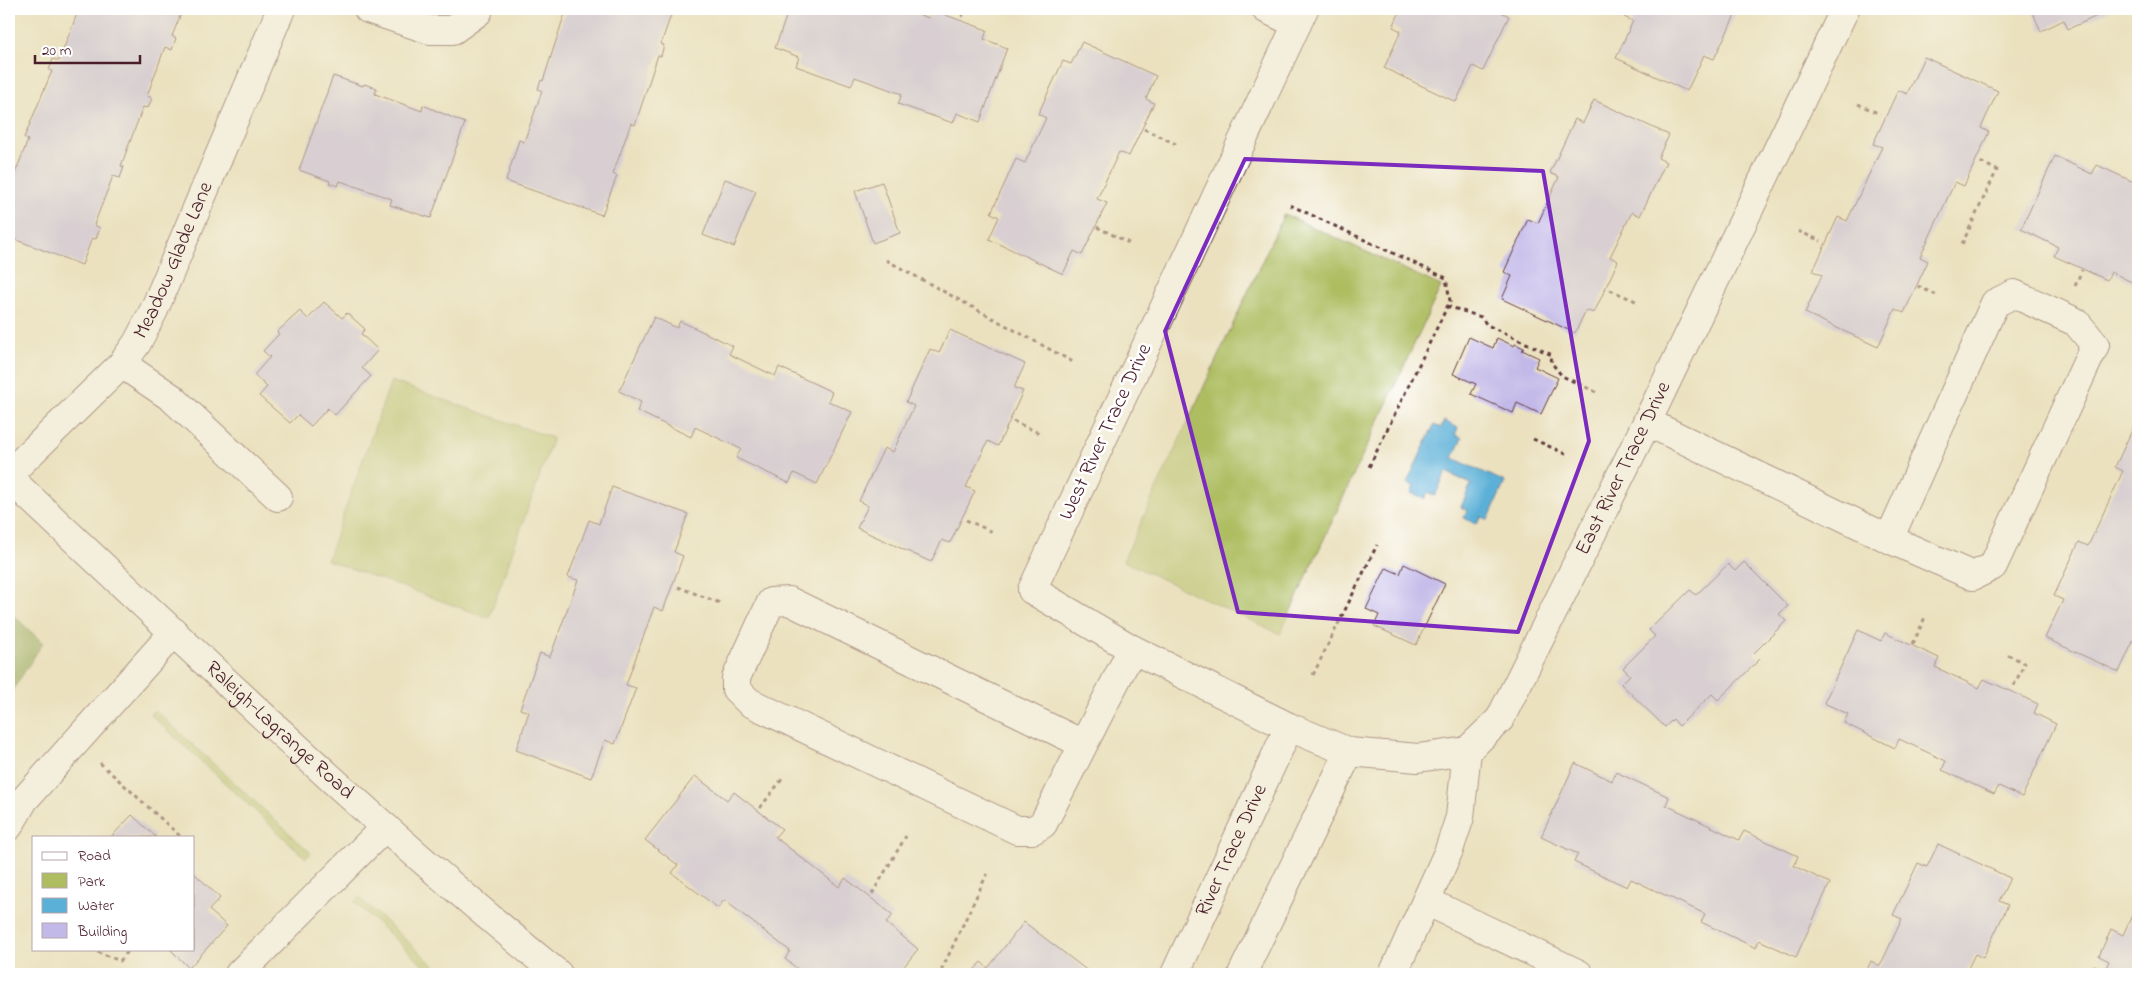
<svg xmlns="http://www.w3.org/2000/svg" width="2147" height="983" font-family="'Indie Flower',sans-serif">
  <style>
    .green { fill: #adbd60; stroke: #7c6e46 }
    .forest { fill: #8aa456; stroke: #6a6240 }
    .water { fill: #5bb0d7; stroke: #526881 }
    .building { fill: #c3b9e8 }
    .lines { fill: none; stroke-linecap: round; stroke-linejoin: round }
    .minor-casing { stroke: #623c41; stroke-width: 30 }
    .major-casing { stroke: #623c41; stroke-width: 30 }
    .path { stroke: #623c41; stroke-width: 3; stroke-dasharray: 4 4; stroke-linecap: butt }
    .minor { stroke: #fff; stroke-width: 28 }
    .major { stroke: #fff; stroke-width: 28 }
    .marked { fill: none; stroke: #7b2cbf; stroke-width: 4; stroke-linejoin: round }
    .labels { text-anchor: middle; dominant-baseline: central; stroke-width: 5; stroke-linejoin: round; paint-order: stroke }
    .street-label { font-size: 21px; fill: #4a1f2b; stroke: #fff }
  </style>
  <rect width="100%" height="100%" fill="#fff"/>
  <filter id="ink" filterUnits="userSpaceOnUse"><feTurbulence type="fractalNoise" baseFrequency=".02" numOctaves="2"/><feDisplacementMap in="SourceGraphic" scale="10" xChannelSelector="R" yChannelSelector="G"/><feConvolveMatrix kernelMatrix="1 2 1 2 8 2 1 2 1" color-interpolation-filters="sRGB"/></filter>
  <filter id="wash" filterUnits="userSpaceOnUse"><feTurbulence type="fractalNoise" baseFrequency=".0096" numOctaves="4" result="noise"/><feDisplacementMap in="SourceGraphic" scale="20" xChannelSelector="R" yChannelSelector="G"/><feGaussianBlur stdDeviation="1.12" result="paint"/><feColorMatrix in="noise" values="0 0 0 0 0 0 0 0 0 0 0 0 0 0 0 0 0 1.4 0 .05"/><feComposite in="paint" operator="in"/></filter>
  <g filter="url(#wash)">
    <rect width="100%" height="100%" fill="#ebe1bf"/>
    <path class="green" d="M 1284,214 L 1441,286 L 1280,634 L 1123,561 Z
      M 391,381 L 553,438 L 489,618 L 327,560 Z
      M 155,710 L 311,853 L 306,858 L 150,714 Z
      M 359,897 L 441,972 L 440,974 L 433,974 L 354,902 Z"/>
    <path class="forest" d="M 9,611 L 43,643 L 9,696 Z"/>
    <path class="water" d="M 1444,421 L 1458,428 L 1455,435 L 1462,438 L 1453,458 L 1505,482 L 1488,520 L 1480,516 L 1477,524 L 1464,518 L 1467,510 L 1461,507 L 1471,484 L 1446,472 L 1435,496 L 1428,492 L 1424,499 L 1411,493 L 1414,486 L 1407,483 L 1434,425 L 1441,428 Z"/>
    <g id="blocks">
      <path class="building" d="M 72,9 L 183,9 L 172,36 L 176,38 L 172,50 L 165,47 L 147,96 L 152,98 L 148,108 L 143,107 L 121,166 L 124,167 L 120,178 L 113,176 L 94,225 L 100,228 L 96,239 L 92,238 L 82,265 L 9,237 L 9,189 L 28,140 L 24,138 L 52,71 L 49,70 L 53,59 L 59,61 L 78,11 Z
        M 574,9 L 673,9 L 661,44 L 664,45 L 661,56 L 658,55 L 635,125 L 631,123 L 613,174 L 617,176 L 602,215 L 506,181 L 519,140 L 524,142 L 542,91 L 538,89 L 541,80 L 543,81 L 563,19 L 567,10 L 572,12 Z
        M 789,9 L 902,9 L 929,18 L 932,10 L 987,30 L 984,39 L 1007,48 L 980,122 L 957,113 L 953,123 L 898,104 L 902,94 L 855,77 L 851,86 L 796,66 L 799,57 L 775,48 Z
        M 1401,9 L 1502,9 L 1501,12 L 1509,16 L 1483,71 L 1473,66 L 1456,102 L 1384,68 L 1401,31 L 1393,27 Z
        M 1628,9 L 1738,9 L 1714,59 L 1704,55 L 1687,91 L 1616,58 L 1633,21 L 1624,17 Z
        M 2031,9 L 2113,9 L 2068,29 L 2064,20 L 2041,31 Z
        M 1082,42 L 1156,76 L 1146,99 L 1154,103 L 1129,156 L 1119,152 L 1097,199 L 1107,203 L 1082,255 L 1074,251 L 1063,274 L 989,239 L 999,217 L 991,213 L 1016,159 L 1025,163 L 1046,118 L 1038,114 L 1063,61 L 1071,64 Z
        M 1924,57 L 1998,91 L 1981,128 L 1989,132 L 1964,186 L 1955,182 L 1920,257 L 1928,261 L 1904,313 L 1895,309 L 1878,347 L 1805,313 L 1822,275 L 1813,271 L 1838,217 L 1847,221 L 1882,147 L 1873,144 L 1898,90 L 1907,94 Z
        M 333,76 L 363,86 L 364,84 L 377,88 L 375,94 L 422,111 L 423,105 L 465,123 L 431,218 L 390,205 L 392,199 L 340,181 L 338,186 L 329,183 L 330,181 L 299,170 Z
        M 1594,100 L 1669,135 L 1658,158 L 1666,162 L 1640,216 L 1632,212 L 1610,257 L 1618,261 L 1594,313 L 1586,310 L 1575,333 L 1502,299 L 1512,276 L 1504,272 L 1528,219 L 1538,223 L 1559,177 L 1550,173 L 1575,119 L 1583,123 Z
        M 2055,156 L 2092,174 L 2097,165 L 2138,184 L 2138,285 L 2111,272 L 2107,280 L 2054,256 L 2058,247 L 2021,229 Z
        M 725,179 L 756,191 L 734,247 L 703,235 Z
        M 882,182 L 900,233 L 873,243 L 855,191 Z
        M 324,302 L 342,318 L 347,313 L 365,329 L 361,334 L 378,350 L 362,368 L 371,376 L 335,415 L 328,408 L 311,426 L 298,415 L 290,423 L 259,396 L 267,387 L 254,375 L 270,357 L 263,351 L 279,334 L 277,332 L 300,311 L 308,319 Z
        M 654,317 L 677,328 L 680,321 L 733,346 L 729,354 L 775,376 L 779,367 L 832,392 L 828,401 L 852,412 L 817,484 L 794,473 L 789,483 L 736,458 L 741,449 L 695,427 L 691,437 L 637,411 L 641,402 L 619,391 Z
        M 950,330 L 1025,364 L 1014,388 L 1023,391 L 998,446 L 988,441 L 966,487 L 975,491 L 950,543 L 942,540 L 931,562 L 857,528 L 868,506 L 859,501 L 884,448 L 893,452 L 914,406 L 906,402 L 930,349 L 939,353 Z
        M 1469,337 L 1493,348 L 1497,338 L 1514,346 L 1515,344 L 1524,348 L 1522,350 L 1539,358 L 1535,367 L 1558,378 L 1541,414 L 1517,403 L 1513,413 L 1471,394 L 1476,384 L 1453,374 Z
        M 2138,417 L 2138,636 L 2136,635 L 2119,672 L 2045,638 L 2063,600 L 2054,596 L 2079,542 L 2088,546 L 2123,471 L 2115,467 Z
        M 612,487 L 688,514 L 674,552 L 683,556 L 663,611 L 654,607 L 626,685 L 636,688 L 615,744 L 605,740 L 591,778 L 516,750 L 529,712 L 520,709 L 540,653 L 550,657 L 578,580 L 568,577 L 589,520 L 599,524 Z
        M 1744,562 L 1788,606 L 1779,614 L 1786,621 L 1754,653 L 1760,659 L 1718,700 L 1712,694 L 1679,726 L 1673,719 L 1665,727 L 1621,684 L 1630,675 L 1623,668 L 1655,636 L 1649,630 L 1690,590 L 1696,595 L 1728,564 L 1735,571 Z
        M 1404,564 L 1445,584 L 1416,645 L 1374,626 L 1379,615 L 1366,609 L 1386,568 L 1400,574 Z
        M 1858,630 L 1881,641 L 1885,633 L 1939,658 L 1935,667 L 1979,688 L 1984,679 L 2038,704 L 2034,713 L 2056,724 L 2022,797 L 1999,786 L 1994,794 L 1942,770 L 1946,761 L 1899,739 L 1895,748 L 1844,723 L 1848,714 L 1824,703 Z
        M 1575,763 L 1612,781 L 1616,772 L 1669,797 L 1666,805 L 1739,840 L 1744,831 L 1798,856 L 1794,866 L 1830,883 L 1796,957 L 1759,940 L 1756,948 L 1701,922 L 1705,914 L 1631,879 L 1627,887 L 1574,862 L 1578,854 L 1541,837 Z
        M 695,776 L 727,800 L 734,792 L 782,829 L 775,837 L 839,887 L 845,878 L 893,915 L 886,923 L 918,949 L 898,974 L 804,974 L 785,959 L 790,951 L 724,900 L 718,908 L 672,873 L 678,865 L 645,840 Z
        M 132,815 L 156,837 L 111,837 Z
        M 1938,844 L 2010,878 L 1999,901 L 2008,905 L 1983,958 L 1975,954 L 1965,974 L 1865,974 L 1871,961 L 1880,966 L 1902,919 L 1893,915 L 1918,863 L 1927,867 Z
        M 194,873 L 220,898 L 209,910 L 227,926 L 189,968 L 170,949 L 194,949 Z
        M 2138,902 L 2138,974 L 2090,974 L 2094,965 L 2105,970 L 2109,961 L 2099,956 L 2111,929 L 2123,935 Z
        M 1024,922 L 1089,972 L 1087,974 L 971,974 L 981,962 L 988,968 Z"/>
    </g>
  </g>
  <g filter="url(#ink)">
    <use href="#blocks" fill-opacity="0" stroke="#623c41" stroke-width="1"/>
    <g class="lines">
      <g class="minor-casing">
        <g id="minor">
          <path d="M 368,9 L 430,30 L 453,30 L 478,12 L 479,9"/>
          <path d="M 1266,9 L 1297,24"/>
          <path id="s1" d="M 1304,9 L 1032,590 L 1132,649 L 1289,727 L 1349,752 L 1418,758 L 1467,751 L 1500,719 L 1647,422 L 1845,9"/>
          <path d="M 122,364 L 172,398 L 278,497"/>
          <path d="M 1647,422 L 1889,539 L 1973,576 L 1993,566 L 2095,345 L 2076,322 L 2014,294 L 1995,303 L 1889,539"/>
          <path id="s2" d="M 9,474 L 122,364 L 137,343 L 154,310 L 281,9"/>
          <path d="M 1083,744 L 789,601 L 771,602 L 736,678 L 736,689 L 749,702 L 1017,830 L 1033,830 L 1043,824 L 1132,649"/>
          <path d="M 9,826 L 24,800 L 174,632"/>
          <path d="M 1428,902 L 1579,974"/>
          <path d="M 239,974 L 385,827"/>
          <path id="s3" d="M 1175,974 L 1289,727"/>
          <path d="M 1242,974 L 1349,752"/>
          <path d="M 1393,974 L 1449,850 L 1460,817 L 1467,751"/>
        </g>
      </g>
      <g class="major-casing">
        <g id="major">
          <path id="s4" d="M 9,478 C 189,646 366,819 558,974"/>
        </g>
      </g>
      <path class="path" d="M 962,17 L 965,9
        M 1858,104 L 1880,114
        M 1144,129 L 1176,144
        M 1290,205 L 1446,278 L 1450,301 L 1369,467
        M 1097,227 L 1129,243
        M 1798,231 L 1821,241
        M 1962,244 L 1997,170 L 1978,161
        M 886,260 L 1073,362
        M 1918,286 L 1938,296
        M 2075,286 L 2082,270
        M 1610,290 L 1638,302
        M 1447,306 L 1481,317 L 1487,325 L 1552,355 L 1551,362 L 1562,376 L 1596,392
        M 1013,421 L 1039,433
        M 1533,439 L 1566,454
        M 966,520 L 993,532
        M 678,587 L 720,603
        M 1913,644 L 1926,615
        M 2008,655 L 2025,663 L 2012,689
        M 1313,675 L 1377,545
        M 100,763 L 181,837
        M 760,808 L 783,778
        M 872,894 L 906,836
        M 90,949 L 120,961 L 130,949
        M 950,974 L 942,969 L 987,874"/>
      <use href="#minor" class="minor"/>
      <use href="#major" class="major"/>
    </g>
  </g>
  <path d="M0 0H2147V983H0ZM 1245,159 L 1543,171 L 1589,441 L 1518,632 L 1238,612 L 1165,331 Z" fill="#ebe1bf" fill-opacity=".55" fill-rule="evenodd"/>
  <path class="marked" d="M 1245,159 L 1543,171 L 1589,441 L 1518,632 L 1238,612 L 1165,331 Z"/>
  <g class="labels">
    <g class="street-label">
      <text stroke="none"><textPath href="#s2" startOffset="274">Meadow Glade Lane</textPath></text>
      <text transform="translate(1106 432) rotate(-65)">West River Trace Drive</text>
      <text stroke="none"><textPath href="#s1" startOffset="1442">East River Trace Drive</textPath></text>
      <text stroke="none"><textPath href="#s4" startOffset="370">Raleigh-Lagrange Road</textPath></text>
      <text stroke="none"><textPath href="#s3" startOffset="136">River Trace Drive</textPath></text>
    </g>
  </g>
  <rect width="2147" height="983" fill="none" stroke="#fff" stroke-width="30"/>
  <rect x="32" y="836" width="162" height="115" fill="#ffffff" stroke="#b7a5aa"/>
  <rect x="42" y="852" width="25" height="8" fill="#ffffff" stroke="#b7a5aa"/>
  <text x="78" y="860" font-size="15" fill="#4a1f2b">Road</text>
  <rect x="42" y="873" width="25" height="15" fill="#adbd60" stroke="#b7a5aa"/>
  <text x="78" y="886" font-size="15" fill="#4a1f2b">Park</text>
  <rect x="42" y="898" width="25" height="15" fill="#5bb0d7" stroke="#b7a5aa"/>
  <text x="78" y="910" font-size="15" fill="#4a1f2b">Water</text>
  <rect x="42" y="923" width="25" height="15" fill="#c3b9e8" stroke="#b7a5aa"/>
  <text x="78" y="936" font-size="15" fill="#4a1f2b">Building</text>
  <path d="M35 55v8h105v-8" fill="none" stroke="#4a1f2b" stroke-width="2.5"/>
  <text x="42" y="55" font-size="15" fill="#4a1f2b" stroke="#ffffff" stroke-width="4" paint-order="stroke">20 m</text>
</svg>
